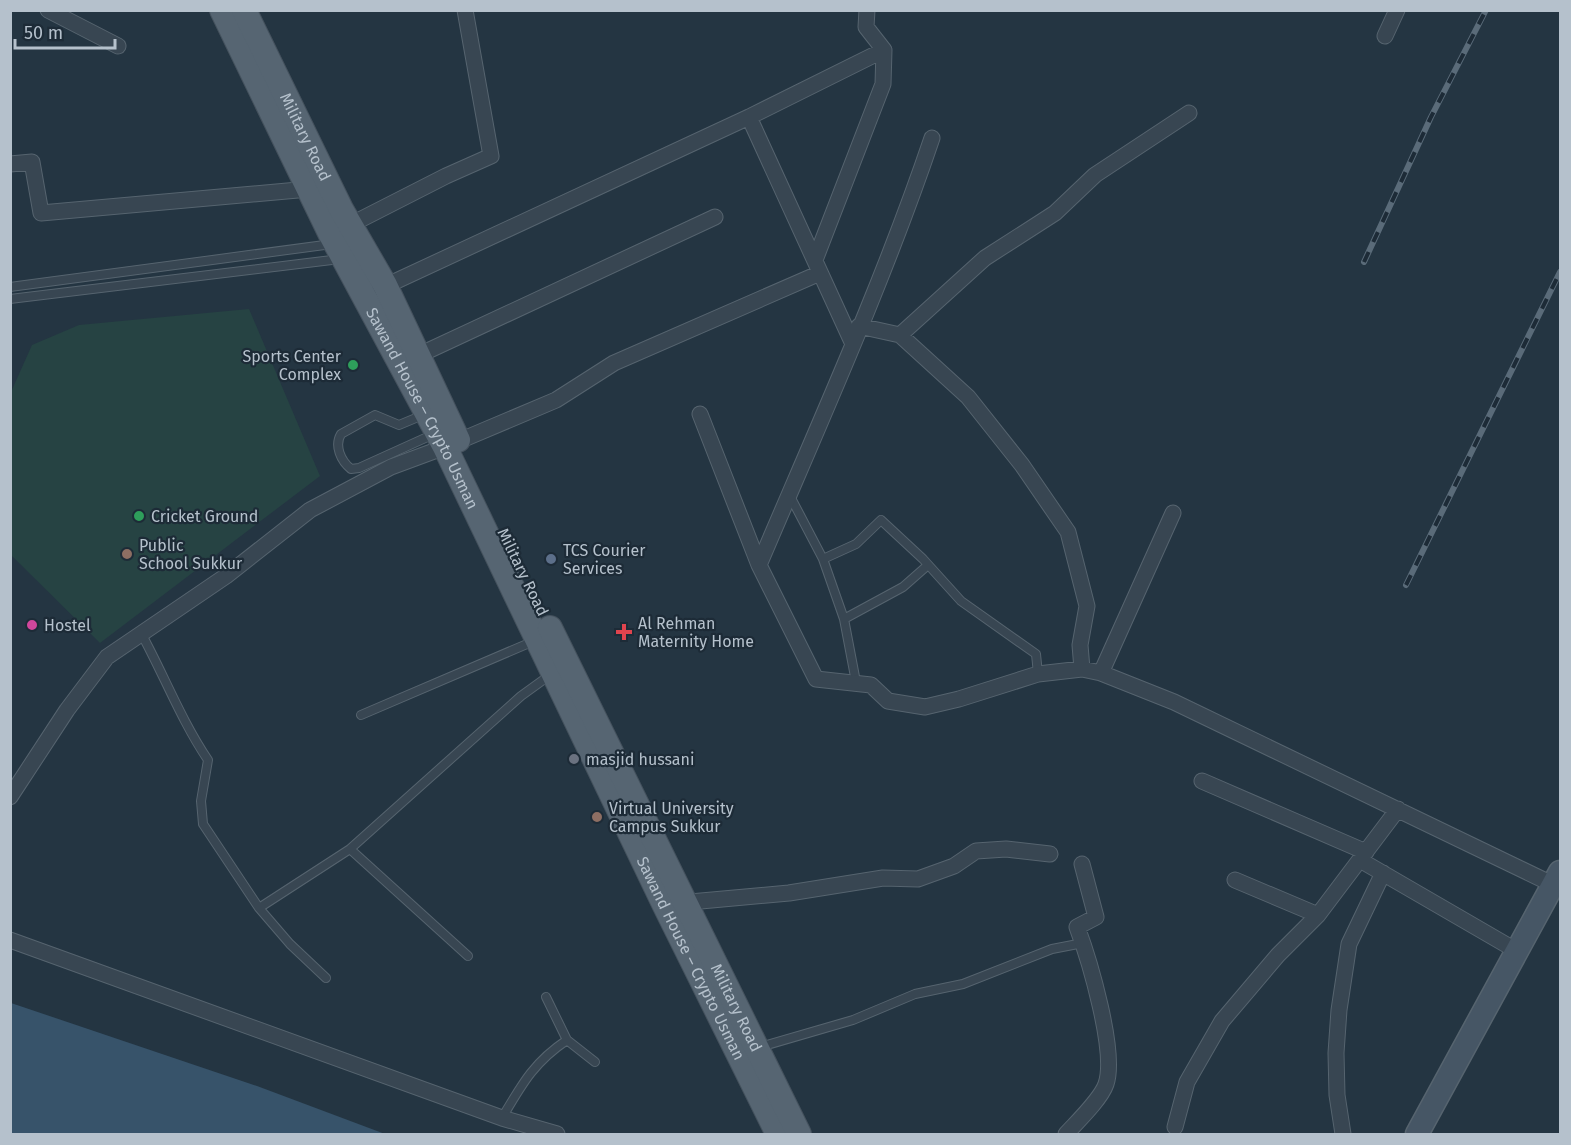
<svg xmlns="http://www.w3.org/2000/svg" width="1571" height="1145" font-family="'Fira Sans',sans-serif">
  <style>
    .green { fill: #264343 }
    .water { fill: #37536a }
    .lines { fill: none; stroke-linecap: round; stroke-linejoin: round }
    .service-casing { stroke: #56646f; stroke-width: 10 }
    .minor-casing { stroke: #56646f; stroke-width: 17 }
    .secondary-casing { stroke: #56646f; stroke-width: 25 }
    .primary-casing { stroke: #45525e; stroke-width: 26 }
    .service { stroke: #384652; stroke-width: 8 }
    .minor { stroke: #384652; stroke-width: 15 }
    .secondary { stroke: #465665; stroke-width: 22 }
    .primary { stroke: #566572; stroke-width: 24 }
    .rail-casing { stroke: #5a6b79; stroke-width: 6 }
    .rail { stroke: #1d2b37; stroke-width: 4; stroke-dasharray: 11; stroke-linecap: butt }
    .leisure-dot { fill: #2e9e5b; stroke: #1d2b37; stroke-width: 2 }
    .education-dot { fill: #8d6e63; stroke: #1d2b37; stroke-width: 2 }
    .service-dot { fill: #5c6f8a; stroke: #1d2b37; stroke-width: 2 }
    .hotel-dot { fill: #d1479c; stroke: #1d2b37; stroke-width: 2 }
    .health-dot { fill: #e0444e; stroke: #1d2b37; stroke-width: 2 }
    .worship-dot { fill: #6b7280; stroke: #1d2b37; stroke-width: 2 }
    .labels { text-anchor: middle; dominant-baseline: central; stroke-width: 4.5; stroke-linejoin: round; paint-order: stroke }
    .street-label { font-size: 16px; fill: #b5c1cc; stroke: #1d2b37 }
    .poi-label { font-size: 16px; fill: #b5c1cc; stroke: #1d2b37; text-anchor: start }
  </style>
  <rect width="100%" height="100%" fill="#243542"/>
  <path class="green" d="M 249,309 L 320,476 L 100,643 L 11,555 L 11,392 L 32,345 L 79,325 Z"/>
  <path class="water" d="M 11,1003 L 257,1086 L 385,1134 L 11,1134 Z"/>
  <g class="lines">
    <g class="service-casing">
      <path id="service" d="M 10,287 L 332,244
        M 10,299 L 340,259
        M 423,415 L 399,425 L 375,415 L 341,434 C 334,446 341,461 351,469 L 359,468 L 434,434
        M 790,496 L 823,559 L 844,619 L 856,682
        M 823,559 L 856,544 L 881,520 L 923,559 L 961,601 L 1036,654 L 1038,674
        M 844,619 L 903,587 L 928,565
        M 141,633 C 164,675 181,720 208,760 L 201,801 L 203,824 L 259,908 L 290,944 L 326,978
        M 361,715 L 534,641
        M 350,849 L 468,956
        M 259,908 L 350,849 L 521,696 L 550,675
        M 546,997 L 567,1040 L 595,1062
        M 760,1047 L 853,1020 L 915,994 L 963,984 L 1052,949 L 1083,943
        M 502,1118 C 522,1084 534,1062 567,1040"/>
    </g>
    <g class="minor-casing">
      <path id="minor" d="M 48,10 L 118,46
        M 1385,36 L 1397,10
        M 749,117 L 852,342
        M 10,164 L 32,162 L 41,213 L 309,189
        M 344,228 L 446,176 L 491,156 L 465,10
        M 815,260 L 883,84 L 884,50 L 866,27 L 867,10
        M 379,289 L 749,117 L 884,50
        M 859,326 L 900,335 L 968,397 L 1022,465 L 1068,532 L 1087,606 L 1080,645 L 1082,669
        M 900,335 L 985,258 L 1055,213 L 1095,175 L 1189,113
        M 419,355 L 715,217
        M 700,414 L 759,565 L 816,679 L 871,685 L 888,701 L 925,707 L 959,699 L 1038,674 L 1082,669 L 1101,673 L 1174,702 L 1554,885
        M 459,441 L 556,400 L 614,363 L 820,273
        M 759,565 C 819,424 883,283 932,138
        M 1101,673 L 1173,513
        M 1202,781 L 1366,852
        M 10,797 L 67,710 L 107,657 L 226,576 L 310,510 L 391,467 L 445,447
        M 1360,860 L 1517,951
        M 1235,880 L 1318,915
        M 679,903 L 789,893 L 883,878 L 918,879 L 954,866 L 976,851 L 1006,849 L 1050,854
        M 10,940 L 502,1118 L 557,1134
        M 1175,1127 L 1187,1082 L 1222,1021 L 1278,955 L 1318,915 L 1398,809
        M 1066,1134 C 1077,1122 1101,1099 1106,1084 C 1117,1052 1089,959 1077,927 L 1096,917 L 1082,864
        M 1343,1134 L 1337,1095 L 1336,1053 L 1339,1010 L 1349,944 L 1383,873"/>
    </g>
    <g class="secondary-casing">
      <path id="secondary" d="M 1417,1134 L 1560,872"/>
    </g>
    <g class="primary-casing">
      <g id="primary">
        <path id="s1" d="M 222,10 L 330,233 L 445,447 L 664,904 L 778,1134"/>
        <path id="s2" d="M 244,10 L 341,209 L 385,285 L 458,440"/>
        <path id="s3" d="M 550,628 L 799,1134"/>
      </g>
    </g>
    <use href="#service" class="service"/>
    <use href="#minor" class="minor"/>
    <use href="#secondary" class="secondary"/>
    <use href="#primary" class="primary"/>
    <g class="rail-casing">
      <path id="rail" d="M 1364,262 L 1431,117 L 1486,10
        M 1406,585 L 1560,272"/>
    </g>
    <use href="#rail" class="rail"/>
  </g>
  <g class="leisure-dot">
    <circle cx="353" cy="365" r="6"/>
    <circle cx="139" cy="516" r="6"/>
  </g>
  <g class="education-dot">
    <circle cx="127" cy="554" r="6"/>
    <circle cx="597" cy="817" r="6"/>
  </g>
  <circle class="service-dot" cx="551" cy="559" r="6"/>
  <circle class="hotel-dot" cx="32" cy="625" r="6"/>
  <path class="health-dot" d="M621 623h6v6h6v6h-6v6h-6v-6h-6v-6h6z"/>
  <circle class="worship-dot" cx="574" cy="759" r="6"/>
  <g class="labels">
    <g class="street-label">
      <text stroke="none"><textPath href="#s2" startOffset="141">Military Road</textPath></text>
      <text stroke="none"><textPath href="#s1" startOffset="446">Sawand House – Crypto Usman</textPath></text>
      <text transform="translate(523 572) rotate(64)">Military Road</text>
      <text stroke="none"><textPath href="#s1" startOffset="1058">Sawand House – Crypto Usman</textPath></text>
      <text stroke="none"><textPath href="#s3" startOffset="423">Military Road</textPath></text>
    </g>
    <g class="poi-label">
      <text x="341" y="356" text-anchor="end">Sports Center<tspan x="341" dy="18">Complex</tspan></text>
      <text x="151" y="516">Cricket Ground</text>
      <text x="139" y="545">Public<tspan x="139" dy="18">School Sukkur</tspan></text>
      <text x="563" y="550">TCS Courier<tspan x="563" dy="18">Services</tspan></text>
      <text x="638" y="623">Al Rehman<tspan x="638" dy="18">Maternity Home</tspan></text>
      <text x="44" y="625">Hostel</text>
      <text x="586" y="759">masjid hussani</text>
      <text x="609" y="808">Virtual University<tspan x="609" dy="18">Campus Sukkur</tspan></text>
    </g>
  </g>
  <rect width="1571" height="1145" fill="none" stroke="#b5c1cc" stroke-width="24"/>
  <path d="M15 39v9h100v-9" fill="none" stroke="#b5c1cc" stroke-width="3"/>
  <text x="24" y="39" font-size="18" fill="#b5c1cc" stroke="#1d2b37" stroke-width="4.5" paint-order="stroke">50 m</text>
</svg>
